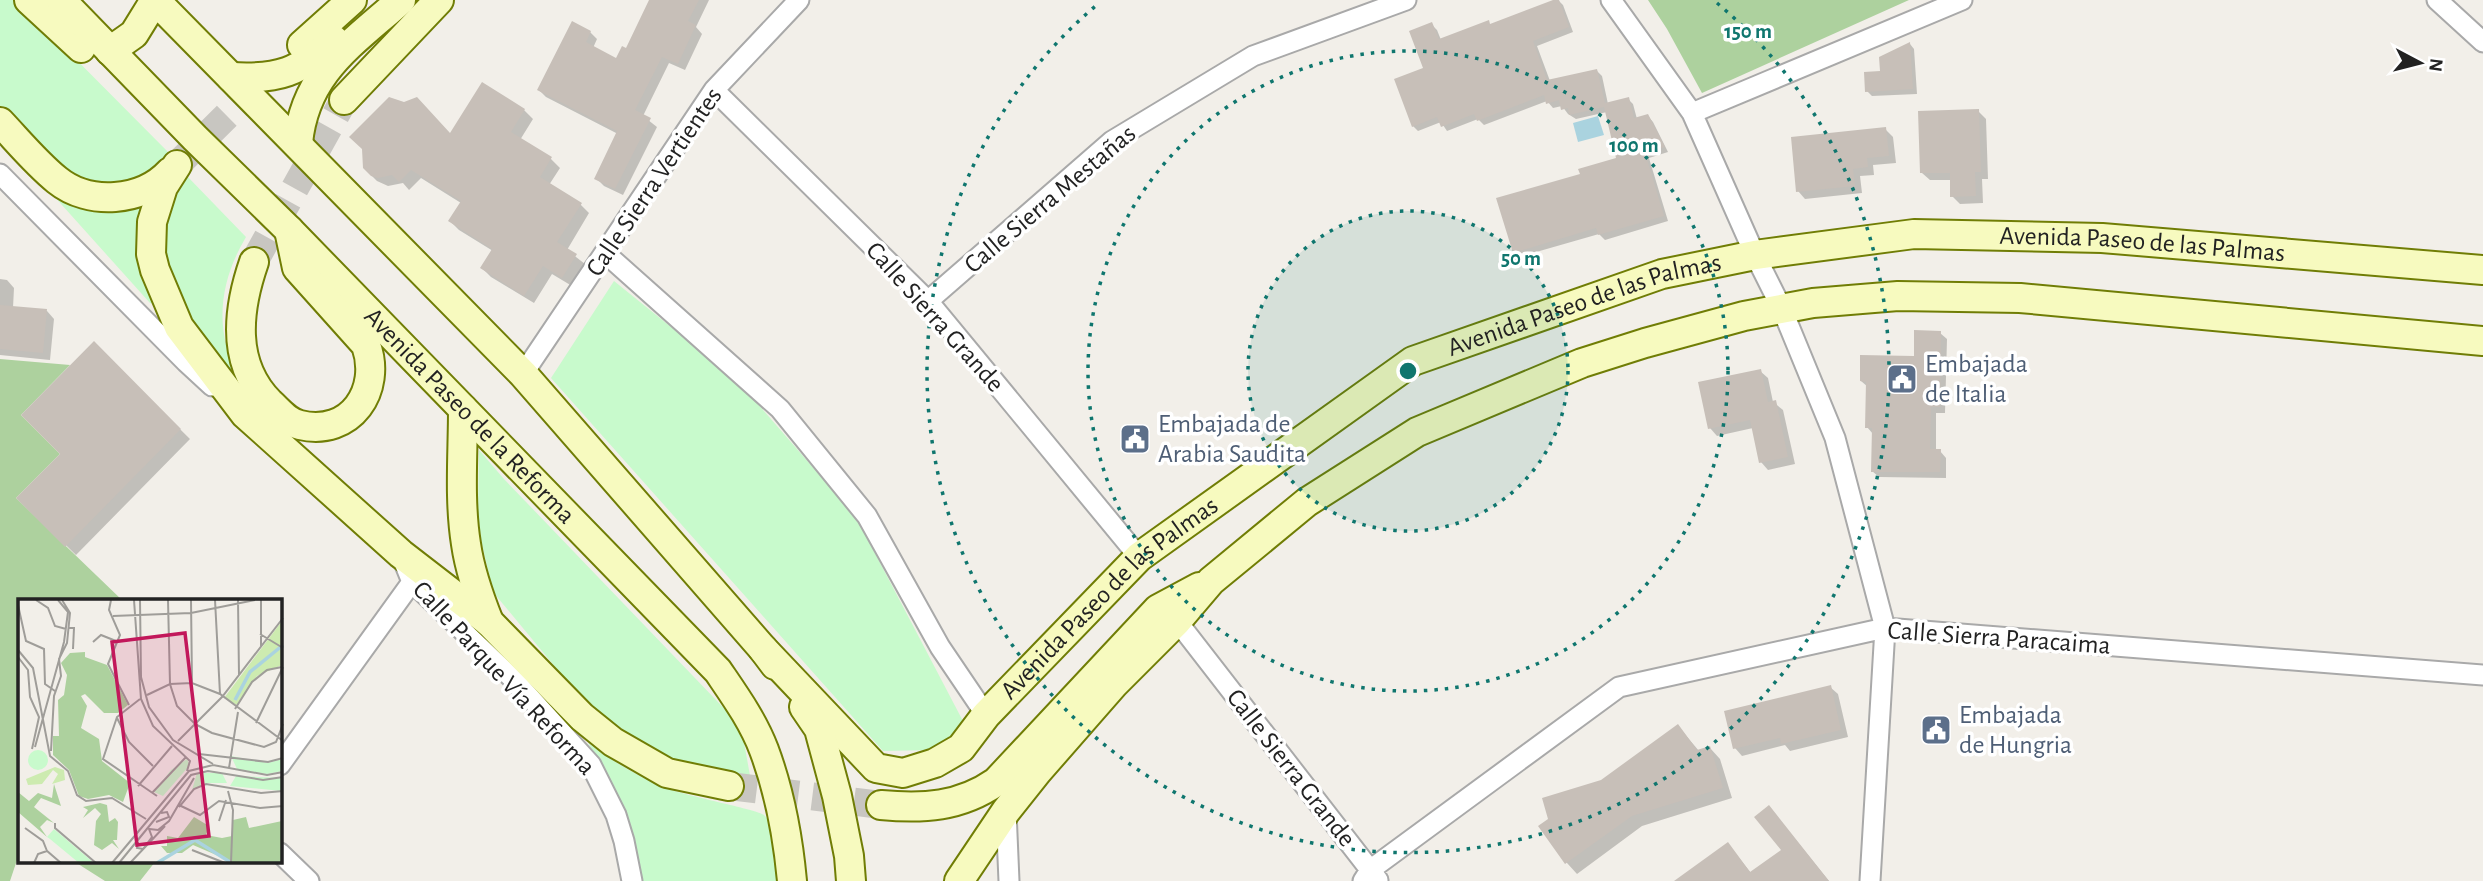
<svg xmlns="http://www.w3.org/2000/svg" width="2483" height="881" font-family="'Alegreya Sans',sans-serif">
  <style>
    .forest { fill: #add19e }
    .park { fill: #c8facc }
    .water { fill: #aad3df }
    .shadow { fill: #0003 }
    .building { fill: #c7bfb8 }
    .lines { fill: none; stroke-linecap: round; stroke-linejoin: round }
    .secondary-tunnel { stroke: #c8c6c1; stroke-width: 28; stroke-dasharray: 28 14; stroke-linecap: butt }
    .street-casing { stroke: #a9a9a9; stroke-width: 23 }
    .secondary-casing { stroke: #707d05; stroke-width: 32 }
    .street { stroke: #fff; stroke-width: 19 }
    .secondary { stroke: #f7fabf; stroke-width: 28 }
    .ring { fill: none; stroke: #0f766e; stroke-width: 3.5; stroke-dasharray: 3.5 7 }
    .labels { text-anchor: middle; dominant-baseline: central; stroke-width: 7; stroke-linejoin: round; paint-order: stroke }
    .street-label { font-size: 26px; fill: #222; stroke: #fff }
    .service-label { font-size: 26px; fill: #4e5e75; stroke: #fff; text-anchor: start }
    .inset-river { fill: none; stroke: #aad3df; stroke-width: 3.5 }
    .inset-road { fill: none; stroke: #9f9d99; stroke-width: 2 }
    .view { fill: #c2185b; fill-opacity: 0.15; stroke: #c2185b; stroke-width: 3.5 }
    .inset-edge { fill: none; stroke: #222; stroke-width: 3.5 }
    .centre { fill: #0f766e; stroke: #fff; stroke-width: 3.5 }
    .ring-label { font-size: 21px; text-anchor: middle; font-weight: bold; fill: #0f766e; stroke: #fff; stroke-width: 7; stroke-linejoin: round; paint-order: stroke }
  </style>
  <rect width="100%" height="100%" fill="#f2efe9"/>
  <path class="forest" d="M 1648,0 L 1909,0 L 1702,93 L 1667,29 Z
    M 0,359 L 70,365 L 21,415 L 60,454 L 16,498 L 123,601 L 19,601 L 19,854 L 10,881 L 0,881 Z
    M 75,862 L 155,862 L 140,881 L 105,881 Z"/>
  <path class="park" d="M 0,0 L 14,0 L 25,8 L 171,155 L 149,173 L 136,180 L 110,186 L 72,178 L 0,106 Z
    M 186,175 L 246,237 C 219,282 213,332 240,379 L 232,380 L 205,350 L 162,259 L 165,210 Z
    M 44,185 L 143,201 L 140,221 L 156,304 L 150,303 Z
    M 614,281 L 738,381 L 856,517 L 964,723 L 935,750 L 883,751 L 551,378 Z
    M 479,450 L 504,479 L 741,726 L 751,781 L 668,761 L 585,703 L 493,592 L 481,540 L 478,514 Z
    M 588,743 C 614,762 641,779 672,790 C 688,796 758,810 764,815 C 781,830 780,860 783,881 L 639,881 L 611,787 Z"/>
  <path class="water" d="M 1598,116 L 1604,135 L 1578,142 L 1573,123 Z"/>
  <path class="shadow" d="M 651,0 L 709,0 L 696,27 L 702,34 L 685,70 L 669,63 L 643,116 L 657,127 L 623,195 L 604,186 L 596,178 L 618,134 L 546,97 L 539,90 L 590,32 L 597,39 L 593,48 L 617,60 L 627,51 Z
    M 1558,0 L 1563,5 L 1573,32 L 1537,46 L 1550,81 L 1597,71 L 1602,76 L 1608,104 L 1628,99 L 1633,104 L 1637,119 L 1648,116 L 1653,122 L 1668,152 L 1649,158 L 1668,221 L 1605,240 L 1599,234 L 1519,257 L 1514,252 L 1582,175 L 1618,159 L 1607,112 L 1576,119 L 1568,114 L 1562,106 L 1553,108 L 1547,101 L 1484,125 L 1478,119 L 1447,131 L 1441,122 L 1418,131 L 1413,126 L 1426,69 L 1432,25 L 1437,30 L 1441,40 L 1491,25 Z
    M 1910,44 L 1914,49 L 1917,94 L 1872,96 L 1867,91 L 1881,72 Z
    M 524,110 L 533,119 L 520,140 L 551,159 L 560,168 L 549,185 L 580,204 L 589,213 L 567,250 L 585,264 L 572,286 L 552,274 L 534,303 L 491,277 L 482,268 L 493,251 L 459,230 L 450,221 L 461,203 L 421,178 L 409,190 L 403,183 L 388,186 L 377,181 L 368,172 L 451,135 Z
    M 1978,111 L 1986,119 L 1988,179 L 1982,179 L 1983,203 L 1960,204 L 1952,196 L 1952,180 L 1930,180 L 1922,173 Z
    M 1885,129 L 1893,137 L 1896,163 L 1873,165 L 1874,175 L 1860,176 L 1862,193 L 1805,199 L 1798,191 Z
    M 0,279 L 7,280 L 14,288 L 13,308 L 47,311 L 54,319 L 50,360 L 0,355 Z
    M 1940,333 L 1947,339 L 1945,413 L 1936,413 L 1936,451 L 1940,451 L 1946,458 L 1946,478 L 1879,477 L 1872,471 L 1873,434 L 1867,427 L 1868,387 L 1861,381 L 1916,358 Z
    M 94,344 L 190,439 L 76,555 L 18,498 L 62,454 Z
    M 1760,371 L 1768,378 L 1773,402 L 1783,410 L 1795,464 L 1768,470 L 1761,462 L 1753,428 L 1717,436 L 1710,428 Z
    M 1830,687 L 1838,694 L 1848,737 L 1790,751 L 1785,745 L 1742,756 L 1735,748 Z
    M 1678,726 L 1699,751 L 1710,748 L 1720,759 L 1732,798 L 1642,826 L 1577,874 L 1567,863 L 1540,826 Z
    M 1769,807 L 1829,881 L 1694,881 L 1728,844 L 1751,873 L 1783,850 Z"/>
  <path class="building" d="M 649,0 L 699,0 L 688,21 L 696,25 L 678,64 L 662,57 L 635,110 L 651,118 L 615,189 L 594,179 L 617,131 L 537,90 L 572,21 L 591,31 L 586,42 L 616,58 L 622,46 L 626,48 Z
    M 1553,0 L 1559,0 L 1569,27 L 1533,41 L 1547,80 L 1597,69 L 1605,103 L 1629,97 L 1634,118 L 1648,114 L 1665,147 L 1645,153 L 1664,216 L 1598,235 L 1596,228 L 1513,253 L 1496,198 L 1580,174 L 1578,169 L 1616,158 L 1604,107 L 1569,115 L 1568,108 L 1561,110 L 1559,100 L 1546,104 L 1544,95 L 1477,121 L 1474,114 L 1441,127 L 1437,117 L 1412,127 L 1394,79 L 1423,68 L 1409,31 L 1432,22 L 1439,39 L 1489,20 L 1490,24 Z
    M 1910,42 L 1913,89 L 1865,92 L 1864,72 L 1880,71 L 1879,57 Z
    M 482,82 L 525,109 L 511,132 L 552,157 L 540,177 L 582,203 L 557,242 L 577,254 L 562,278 L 543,266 L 524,296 L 480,268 L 492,249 L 448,221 L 461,201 L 411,170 L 399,182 L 392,175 L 378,178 L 371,176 L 363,168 L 362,149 L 349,137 L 389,97 L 404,102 L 417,97 L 450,133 Z
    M 1979,109 L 1981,172 L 1975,172 L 1976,196 L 1950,197 L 1950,173 L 1920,173 L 1918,111 Z
    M 1886,127 L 1889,156 L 1867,158 L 1868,167 L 1853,169 L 1855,186 L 1796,192 L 1791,137 Z
    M 0,305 L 47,309 L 43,353 L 0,349 Z
    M 1914,330 L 1941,331 L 1940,407 L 1931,407 L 1930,449 L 1941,449 L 1940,472 L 1871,472 L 1872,428 L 1865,428 L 1866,382 L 1860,381 L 1860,355 L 1914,356 Z
    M 94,341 L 181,429 L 65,547 L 16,498 L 60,454 L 21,415 Z
    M 1761,369 L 1768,402 L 1776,400 L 1788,457 L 1759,463 L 1750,420 L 1708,429 L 1698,382 Z
    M 1831,685 L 1841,730 L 1781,744 L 1780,738 L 1733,749 L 1724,711 Z
    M 1678,724 L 1697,750 L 1710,746 L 1723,788 L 1632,816 L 1565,864 L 1538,826 L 1548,819 L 1542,798 L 1601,780 Z
    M 1769,805 L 1829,881 L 1674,881 L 1728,842 L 1750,872 L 1781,850 L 1754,817 Z"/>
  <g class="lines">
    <path class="secondary-tunnel" d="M 177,165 L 265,78
      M 254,262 L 344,100
      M 729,786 L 881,805"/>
    <g class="street-casing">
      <path id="street" d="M 1611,0 L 1692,113 L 1755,255 L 1782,309 L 1835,438 L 1885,628 L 1870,881
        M 2437,0 L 2483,42
        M 714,90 L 928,301 L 1139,557
        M 1692,113 L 1962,0
        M 0,174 L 186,362 L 212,386
        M 605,253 L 780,409 L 867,516 L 940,647 L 986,715
        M 928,301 L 1112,141 L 1253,56 L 1406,0
        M 523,374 L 714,90 L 799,0
        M 401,555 L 412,582 L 514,680 L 591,765 L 616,815 L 624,841 L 632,881
        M 1177,621 L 1378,880
        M 280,765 L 412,582
        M 1006,811 L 1009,881
        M 280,853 L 309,881
        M 1363,881 L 1370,870 L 1619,687 L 1885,628 L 2483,675"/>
    </g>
    <g class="secondary-casing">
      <g id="secondary">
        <path d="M 29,0 L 81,48"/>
        <path id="s1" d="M 61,0 L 195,138 L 289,230 L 718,671 C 735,696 753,721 764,750 C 779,790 788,838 792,881"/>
        <path d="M 302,45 L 352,0"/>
        <path d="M 110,51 L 134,34 L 155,0 L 523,374 L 763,649 L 775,665"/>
        <path d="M 231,77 C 278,80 300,72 334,40"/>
        <path d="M 344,100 L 439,0"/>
        <path d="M 0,122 C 18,141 36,163 57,180 C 89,206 142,202 170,172"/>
        <path d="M 298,143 C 305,72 352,44 401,0"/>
        <path d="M 177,165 L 163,187 L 152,222 L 151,254 L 155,270 L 179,327 L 245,414 L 401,554 L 489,622 L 582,717 L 613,742 L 667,773 L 729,786"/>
        <path d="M 254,262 C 237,311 231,364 270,403 C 280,412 287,422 300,425 C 351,437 382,390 366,345 L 297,268 L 289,230"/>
        <path d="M 463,409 C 463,454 459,500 466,544 C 470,572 479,597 489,622"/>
        <path id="s2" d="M 763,649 L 876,768 L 903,773 L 935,763 L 961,748 L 986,715 L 1139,557 L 1413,361 L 1662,274 L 1755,255 L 1914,234 L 2102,238 L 2483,270"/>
        <path d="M 804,707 L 819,729 L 837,796 L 849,856 L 851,881"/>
        <path d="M 881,805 C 923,809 960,807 996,782 L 1158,609 L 1199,587"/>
        <path d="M 959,881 L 1006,811 L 1037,772 L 1114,684 L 1177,621 L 1211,581 L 1307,502 L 1417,432 L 1582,363 L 1645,343 L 1744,316 L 1813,303 L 1898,296 L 2020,298 L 2483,341"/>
      </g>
    </g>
    <use href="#street" class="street"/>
    <use href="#secondary" class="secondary"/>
  </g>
  <circle cx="1408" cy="371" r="160" fill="#0f766e" fill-opacity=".12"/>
  <g class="ring">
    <circle cx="1408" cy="371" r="160"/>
    <circle cx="1408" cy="371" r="320"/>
    <path d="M1717 3A481 481 0 1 1 1099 3"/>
  </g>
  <defs>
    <g id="civic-square" transform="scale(1.575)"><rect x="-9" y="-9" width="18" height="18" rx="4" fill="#5c6f8a" stroke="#fff"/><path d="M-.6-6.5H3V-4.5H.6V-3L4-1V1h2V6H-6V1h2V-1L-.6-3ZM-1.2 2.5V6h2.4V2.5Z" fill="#fff"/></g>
  </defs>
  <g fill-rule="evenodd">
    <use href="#civic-square" x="1902" y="379"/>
    <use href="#civic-square" x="1135" y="439"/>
    <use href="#civic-square" x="1936" y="730"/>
  </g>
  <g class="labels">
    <g class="street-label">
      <text transform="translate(654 182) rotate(-56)">Calle Sierra Vertientes</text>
      <text transform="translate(1050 199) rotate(-40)">Calle Sierra Mestañas</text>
      <text stroke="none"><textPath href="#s2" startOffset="1601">Avenida Paseo de las Palmas</textPath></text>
      <text stroke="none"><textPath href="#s2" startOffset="1034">Avenida Paseo de las Palmas</textPath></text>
      <text transform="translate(935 317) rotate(48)">Calle Sierra Grande</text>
      <text stroke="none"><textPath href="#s1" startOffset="583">Avenida Paseo de la Reforma</textPath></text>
      <text stroke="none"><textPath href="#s2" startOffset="467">Avenida Paseo de las Palmas</textPath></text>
      <text transform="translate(1999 638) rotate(4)">Calle Sierra Paracaima</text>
      <text transform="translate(504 678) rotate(47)">Calle Parque Vía Reforma</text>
      <text transform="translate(1291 768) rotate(52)">Calle Sierra Grande</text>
    </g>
    <g class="service-label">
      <text x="1925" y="364">Embajada<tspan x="1925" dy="30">de Italia</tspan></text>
      <text x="1158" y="424">Embajada de<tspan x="1158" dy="30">Arabia Saudita</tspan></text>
      <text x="1959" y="715">Embajada<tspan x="1959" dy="30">de Hungria</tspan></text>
    </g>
  </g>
  <g transform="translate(18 599)">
    <rect width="264" height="264" fill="#f2efe9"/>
    <path d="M 264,22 L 264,66 L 239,77 L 219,106 L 206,99 ZM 37,168 L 46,171 L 47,181 L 34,185 L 40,175 L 35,171 L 24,185 L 10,186 L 8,180 Z" fill="#cdebb0"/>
    <path d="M 67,53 L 67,58 L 89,66 L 110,106 L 100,114 L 86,114 L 67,95 L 63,97 L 69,107 L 63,129 L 81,140 L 84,162 L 112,184 L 105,203 L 91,196 L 70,200 L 61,197 L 51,171 L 35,156 L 35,137 L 41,137 L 40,101 L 46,96 L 49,76 L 43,64 L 52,54 ZM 36,185 L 43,207 L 23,199 L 16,208 L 36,224 L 29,221 L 22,228 L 29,238 L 0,213 L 0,193 L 11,202 L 20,194 L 34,199 ZM 82,204 L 89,206 L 91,223 L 97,219 L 100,223 L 99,241 L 95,241 L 101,250 L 94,244 L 84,251 L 76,246 L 78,222 L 83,215 L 77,209 L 65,219 L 70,211 L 65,208 ZM 176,218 L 191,227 L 188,236 L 204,239 L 214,237 L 215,221 L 228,218 L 231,229 L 264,222 L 264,264 L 217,264 L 175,246 L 164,254 L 149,254 L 143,247 L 149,247 L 149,237 L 160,239 Z" fill="#add19e"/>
    <path d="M10 161a10 10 0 1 1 20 0a10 10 0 1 1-20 0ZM 213,157 L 250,164 L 264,160 L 264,172 L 249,175 L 219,170 ZM 169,160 L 172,166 L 145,197 L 136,193 L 153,171 ZM 179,174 L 204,174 L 209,184 L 188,184 L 174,191 ZM 218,177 L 264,179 L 264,192 L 212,187 ZM 36,230 L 76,264 L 61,264 L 32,240 L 29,238 Z" fill="#c8facc"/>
    <path class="inset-river" d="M 217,101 L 232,73 L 265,46M 139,264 L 177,241 L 212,263"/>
    <path class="inset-road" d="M 18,1 L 30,9 L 37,27 L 48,30M 93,1 L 91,11 L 102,36 L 90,65 L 111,106M 116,1 L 123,100 L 135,127 L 172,162 L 169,172M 122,1 L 123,78 L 131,108 L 155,141 L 195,165M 150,1 L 152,85 L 159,107 L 177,125 L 194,134 L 246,148 L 258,143 L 265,125M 173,1 L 174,84M 197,1 L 202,95M 220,1 L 221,76M 0,6 L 8,42 L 26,50 L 27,85 L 37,92M 95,17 L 173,14 L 237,1M 51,29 L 56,29 L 55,50M 242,35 L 265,49M 75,43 L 83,36 L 98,42M 243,47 L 243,1M 0,51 L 15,69 L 32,157 L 50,172 L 59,196 L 68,202 L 94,199 L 128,220M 0,58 L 10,71 L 12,98 L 21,118 L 14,150M 129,96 L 152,85 L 174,84 L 202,95 L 265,142M 122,100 L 99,118 L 85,160 L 139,197M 217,110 L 234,83 L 249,71 L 264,68M 99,119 L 111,143 L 135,167M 238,124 L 265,68M 160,142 L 204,98 L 265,19M 17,148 L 46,43 L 50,13 L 40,1M 33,152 L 36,97 L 43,77 L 41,60 L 49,44 L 52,14 L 44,1M 181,155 L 250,163 L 265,159M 211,169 L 220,113M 120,187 L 154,147M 210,192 L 215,211 L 213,264M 134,194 L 168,158M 163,207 L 182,216 L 201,202 L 242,209 L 265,207M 161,208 L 176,190 L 188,185 L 243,194 L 265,192M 201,222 L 208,201M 138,223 L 151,218 L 149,213 L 143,214M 37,224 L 37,229 L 78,264M 7,229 L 25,242 L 29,252M 120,243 L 119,249 L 125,250 L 134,238 L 131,230 L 140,231 L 151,222 L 176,179M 174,251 L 207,264M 16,264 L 20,255 L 29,252 L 43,264M 94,264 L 171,172 L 195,166 L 249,176 L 265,173M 101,264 L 173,176 L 190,172 L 245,181 L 265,178M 112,264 L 147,227"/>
    <path class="view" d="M 167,34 L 191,237 L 119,246 L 94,43 Z"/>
    <rect width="264" height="264" class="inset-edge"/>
  </g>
  <circle cx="1408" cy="371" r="10" class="centre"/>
  <g class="ring-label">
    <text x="1748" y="38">150 m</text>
    <text x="1634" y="152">100 m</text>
    <text x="1521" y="265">50 m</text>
  </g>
  <g transform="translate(2420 63) rotate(97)" stroke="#ffffff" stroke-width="5" paint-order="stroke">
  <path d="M0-5L12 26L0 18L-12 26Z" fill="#222222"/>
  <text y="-10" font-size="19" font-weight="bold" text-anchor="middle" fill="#222222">N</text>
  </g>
</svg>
